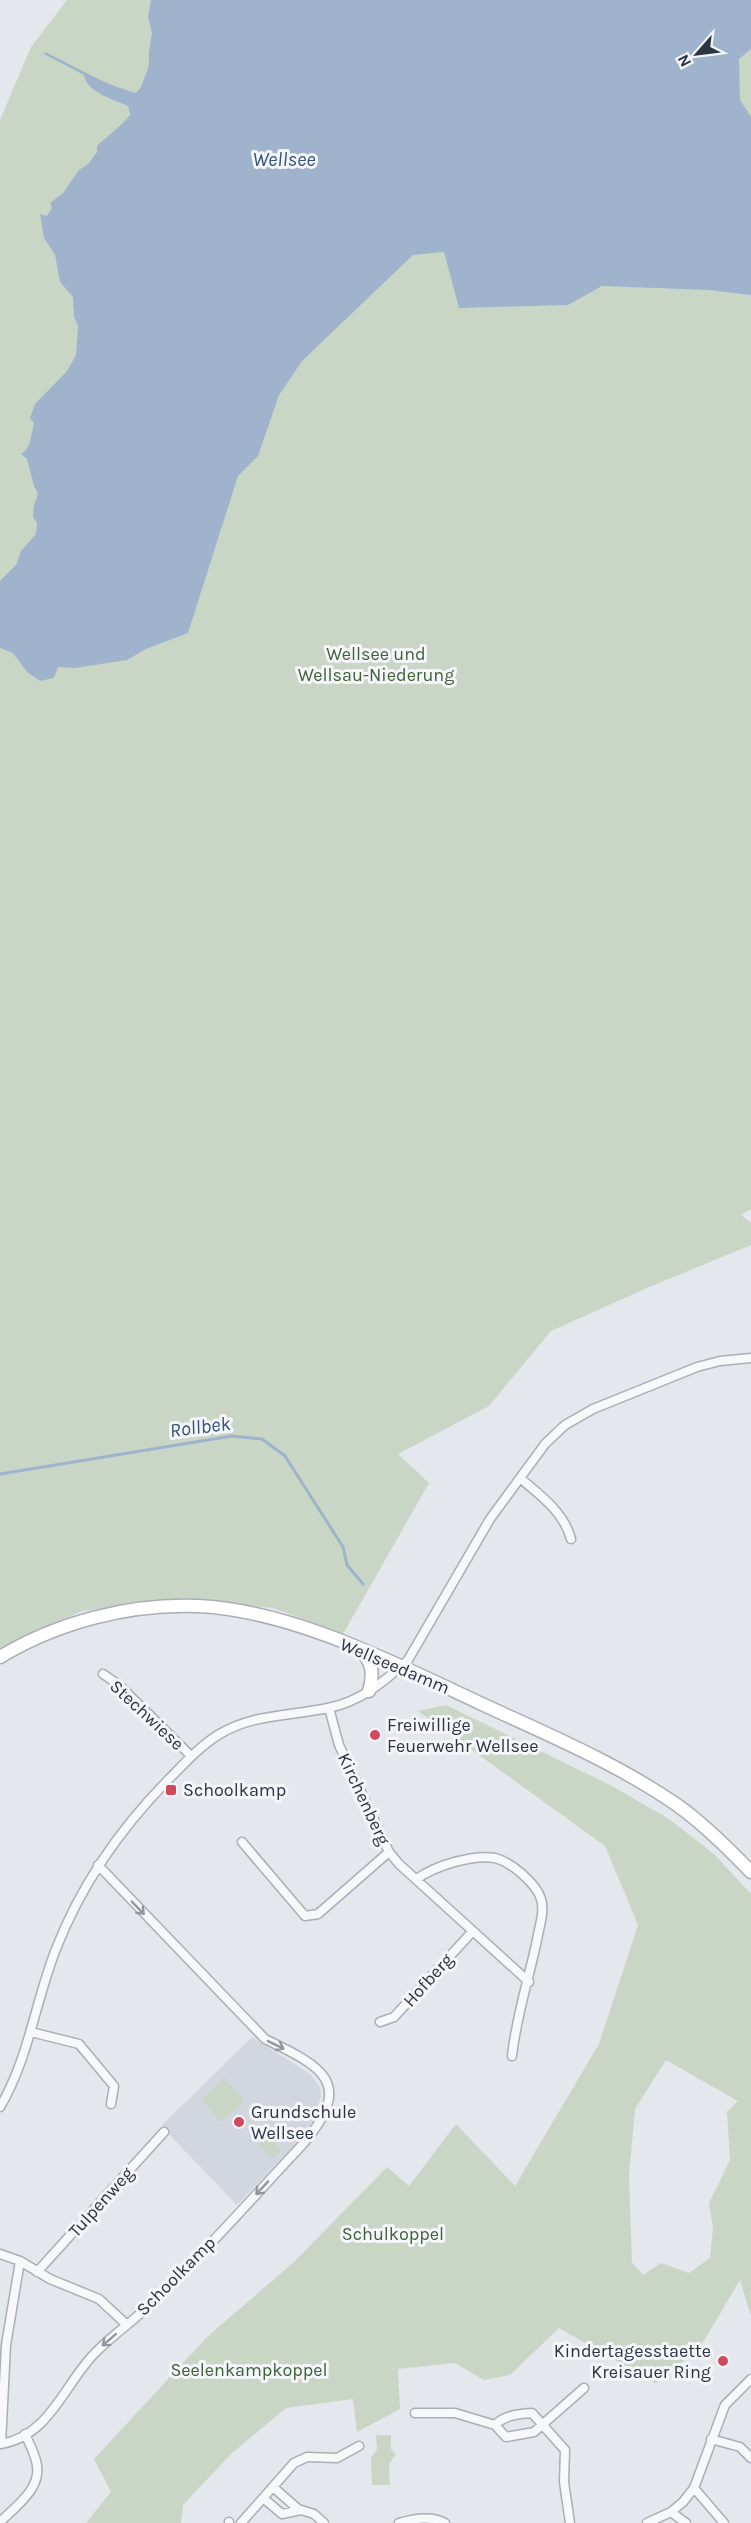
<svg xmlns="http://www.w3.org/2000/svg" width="751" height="2523" font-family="Karla,sans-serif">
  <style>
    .built { fill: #d2d6de }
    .green { fill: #c9d6c5; fill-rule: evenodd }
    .water { fill: #9fb4cc }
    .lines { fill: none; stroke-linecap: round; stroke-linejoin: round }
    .stream { stroke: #9fb4cc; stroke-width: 3 }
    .minor-casing { stroke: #a9aeb7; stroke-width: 11 }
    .secondary-casing { stroke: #a9aeb7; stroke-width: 15 }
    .minor { stroke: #f7f8fa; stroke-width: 8 }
    .secondary { stroke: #fff; stroke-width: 12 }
    .oneway { stroke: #9196a0 }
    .poi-dot { fill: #d1495b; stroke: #f4f6f9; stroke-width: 2 }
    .labels { text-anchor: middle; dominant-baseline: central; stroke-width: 6; stroke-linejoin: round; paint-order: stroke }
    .park-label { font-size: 18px; fill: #3f6138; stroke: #f4f6f9 }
    .street-label { font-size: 18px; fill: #2b3445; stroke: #f4f6f9 }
    .poi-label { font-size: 18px; fill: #2b3445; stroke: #f4f6f9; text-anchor: start }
    .water-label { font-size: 20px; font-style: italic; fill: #34527a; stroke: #f4f6f9 }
  </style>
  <rect width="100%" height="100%" fill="#e4e7ec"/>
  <path class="built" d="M 252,2037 L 310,2074 L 320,2087 L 321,2096 L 315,2118 L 299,2140 L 237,2205 L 161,2126 Z"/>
  <path class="green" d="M 67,0 L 751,0 L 751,1209 L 741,1215 L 751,1223 L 751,1245 L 647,1288 L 551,1331 L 489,1406 L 398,1454 L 429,1483 L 343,1634 L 273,1608 L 183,1598 L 82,1611 L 0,1649 L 0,120 L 31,47 Z
    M 446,1705 L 610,1785 L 669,1819 L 714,1854 L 751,1894 L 751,2316 L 740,2280 L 699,2349 L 656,2383 L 559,2328 L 510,2375 L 484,2380 L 455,2363 L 398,2369 L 400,2409 L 357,2432 L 353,2399 L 286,2408 L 232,2453 L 183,2505 L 181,2523 L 86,2523 L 111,2492 L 94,2459 L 207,2337 L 294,2262 L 387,2167 L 409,2186 L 456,2124 L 515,2186 L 599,2044 L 638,1925 L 605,1846 L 418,1711 ZM 666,2060 L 738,2101 L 727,2112 L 730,2160 L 709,2203 L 713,2228 L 710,2258 L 689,2273 L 661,2263 L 643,2275 L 632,2263 L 629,2175 L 635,2109 Z
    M 224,2078 L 245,2100 L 221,2122 L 201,2100 Z
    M 268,2136 L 281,2150 L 272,2159 L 259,2145 Z
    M 376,2435 L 391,2435 L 391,2449 L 396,2454 L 389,2464 L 390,2485 L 372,2485 L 371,2457 L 377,2450 Z"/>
  <path class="water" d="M 151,0 L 751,0 L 751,49 L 739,59 L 740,100 L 751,117 L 751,295 L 709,290 L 602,286 L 568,305 L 459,308 L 444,252 L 413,255 L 302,361 L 279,395 L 258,456 L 238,476 L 188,633 L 146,649 L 127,660 L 75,668 L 58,667 L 54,678 L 40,681 L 27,672 L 13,653 L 0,648 L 0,581 L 16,565 L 21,551 L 36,534 L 37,523 L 33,517 L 34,505 L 38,494 L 34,486 L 27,459 L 21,454 C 31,449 31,434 34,423 L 30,418 L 35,404 L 67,371 L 76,355 L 78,326 L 74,317 L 73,297 L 60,282 L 55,255 L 44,238 L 40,214 L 47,216 L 52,208 L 50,203 L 63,193 L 79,170 L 88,164 L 97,152 L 97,146 C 108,135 120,128 130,115 L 128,106 C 113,99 87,93 84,75 L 44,54 L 45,52 C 75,66 104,85 136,93 L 141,87 L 149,65 L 149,51 L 152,33 L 148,17 Z"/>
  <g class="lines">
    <path class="stream" d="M 0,1474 L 232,1436 L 262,1439 L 285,1456 L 343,1547 L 347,1565 L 363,1584"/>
    <g class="minor-casing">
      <path id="minor" d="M 520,1478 C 540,1495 564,1512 571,1539
        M 103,1674 L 119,1685 L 191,1756
        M 329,1708 L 339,1745 L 389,1852 L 399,1864 L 529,1982
        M 242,1842 L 305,1916 L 318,1914 L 389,1852
        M 417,1879 C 434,1866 473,1854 495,1858 C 511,1862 536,1883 541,1899 C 545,1912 539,1927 537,1940 C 529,1978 516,2017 512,2056
        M 380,2022 L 394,2017 L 472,1932
        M 31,2032 L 79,2044 L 114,2086 L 111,2104
        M 0,2107 C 29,2058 35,2002 56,1949 C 81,1885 119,1830 168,1780 C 184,1764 199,1747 218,1735 C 251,1714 291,1716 328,1708 C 360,1702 385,1681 408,1660 L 490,1519 L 545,1444 L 565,1425 L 593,1409 L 697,1367 L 720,1361 L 751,1358
        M 0,2254 L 20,2261 L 50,2279 L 99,2299 L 127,2325
        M 37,2272 L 164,2132
        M 415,2413 L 455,2413 L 495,2425 C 505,2415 518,2414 532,2413 L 565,2450 L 564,2482 L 570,2523
        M 495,2425 L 506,2437 L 534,2432 L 584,2388
        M 711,2439 L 740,2447 L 751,2458
        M 0,2444 C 50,2437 65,2382 96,2352 C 116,2332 139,2317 158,2297 C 208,2249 255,2195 303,2144 C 355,2083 323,2067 265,2039 L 98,1865
        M 1,2444 L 6,2345 L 20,2261
        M 273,2487 L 298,2509 L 314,2514 L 324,2523
        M 694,2488 L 724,2523
        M 263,2498 L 282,2514 L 301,2510
        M 671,2512 L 686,2523
        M 0,2522 C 16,2506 44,2487 36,2461 C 34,2452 29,2443 25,2434
        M 229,2522 L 229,2523
        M 241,2523 L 294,2463 L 307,2457 L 337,2458 L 359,2446
        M 399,2523 C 413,2519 431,2515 445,2523
        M 647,2523 L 671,2512 L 683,2502 L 694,2488 L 725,2405 L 751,2379"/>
    </g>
    <g class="secondary-casing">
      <path id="secondary" d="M 359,1649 C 373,1661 374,1675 369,1691
        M 0,1657 C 58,1622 131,1603 199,1606 C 295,1611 398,1665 484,1705 C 549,1735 618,1764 677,1805 C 704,1824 728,1848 751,1872"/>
    </g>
    <use href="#minor" class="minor"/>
    <use href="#secondary" class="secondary"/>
  </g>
  <defs><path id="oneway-shaft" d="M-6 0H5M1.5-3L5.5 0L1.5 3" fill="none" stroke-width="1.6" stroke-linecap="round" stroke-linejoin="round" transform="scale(1.5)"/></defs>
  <g class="oneway">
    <use href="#oneway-shaft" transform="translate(138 1908) rotate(46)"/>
    <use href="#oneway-shaft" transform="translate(276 2045) rotate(26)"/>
    <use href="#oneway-shaft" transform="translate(262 2188) rotate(133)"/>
    <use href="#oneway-shaft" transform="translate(109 2340) rotate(139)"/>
  </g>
  <g class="poi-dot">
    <circle cx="375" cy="1735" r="6"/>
    <rect x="165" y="1784" width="12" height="12" rx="3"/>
    <circle cx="239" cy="2122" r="6"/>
    <circle cx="723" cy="2361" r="6"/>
  </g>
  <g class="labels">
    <g class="park-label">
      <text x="376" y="654">Wellsee und<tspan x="376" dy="21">Wellsau-Niederung</tspan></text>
      <text x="393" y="2234">Schulkoppel</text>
      <text x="249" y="2370">Seelenkampkoppel</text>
    </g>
    <g class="street-label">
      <text transform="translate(395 1666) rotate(23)">Wellseedamm</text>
      <text transform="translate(147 1715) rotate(43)">Stechwiese</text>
      <text transform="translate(364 1799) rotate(65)">Kirchenberg</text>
      <text transform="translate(428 1980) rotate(-48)">Hofberg</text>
      <text transform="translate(101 2202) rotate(-48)">Tulpenweg</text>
      <text transform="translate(176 2276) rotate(-45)">Schoolkamp</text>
    </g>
    <g class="poi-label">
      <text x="387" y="1725">Freiwillige<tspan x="387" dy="21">Feuerwehr Wellsee</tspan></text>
      <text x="183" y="1790">Schoolkamp</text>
      <text x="251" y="2112">Grundschule<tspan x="251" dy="21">Wellsee</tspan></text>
      <text x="711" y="2351" text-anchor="end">Kindertagesstaette<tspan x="711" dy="21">Kreisauer Ring</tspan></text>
    </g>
    <g class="water-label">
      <text x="284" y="159">Wellsee</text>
      <text transform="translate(200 1427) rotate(-7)">Rollbek</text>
    </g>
  </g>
  <g transform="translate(697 54) rotate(242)" stroke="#f4f6f9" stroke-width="4.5" paint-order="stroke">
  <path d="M0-4.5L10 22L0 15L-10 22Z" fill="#2b3445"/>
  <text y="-9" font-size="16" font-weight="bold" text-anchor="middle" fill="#2b3445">N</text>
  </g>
</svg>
